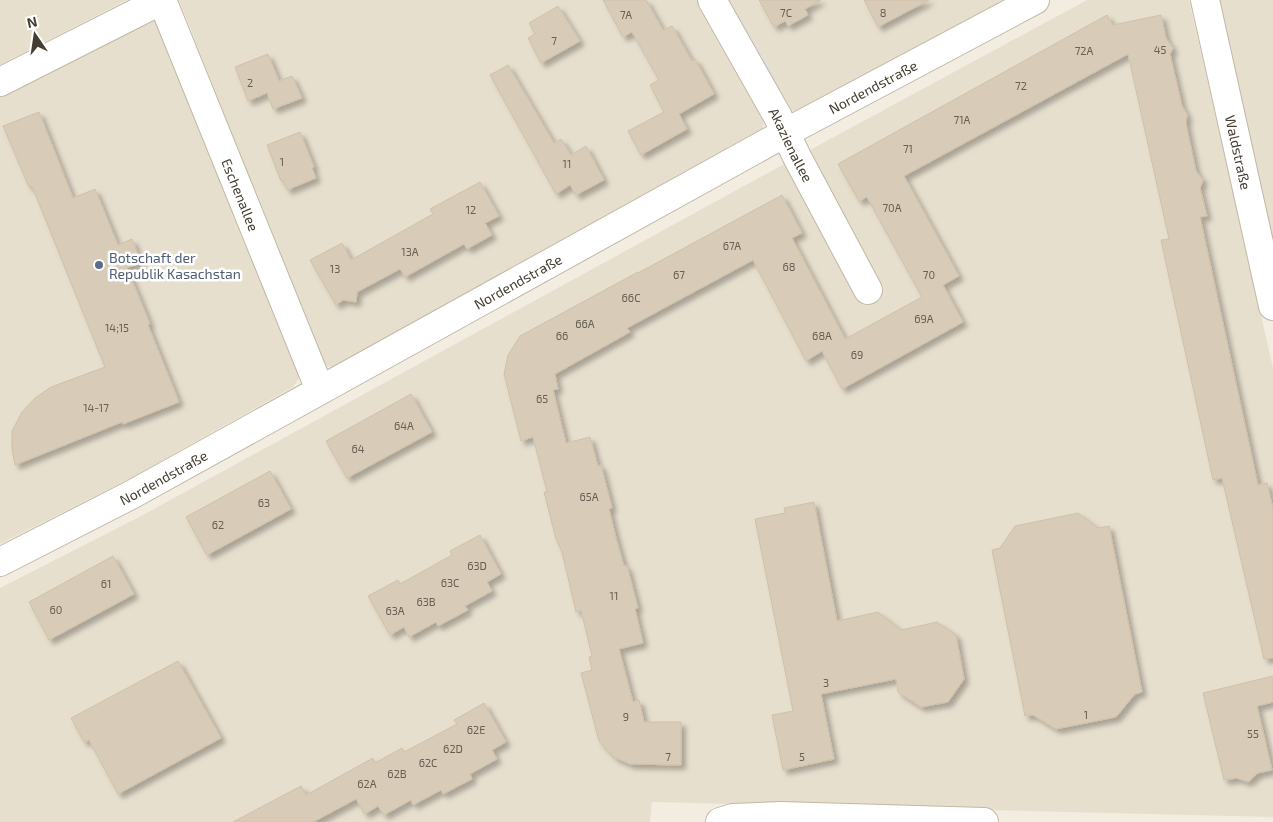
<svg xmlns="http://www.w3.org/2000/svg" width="1273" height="822" font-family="'Exo 2',sans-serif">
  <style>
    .residential { fill: #e7dfce }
    .parking { fill: #e2dfdb }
    .building { fill: #d8cbb8; stroke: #d1c0a8; filter: url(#shadow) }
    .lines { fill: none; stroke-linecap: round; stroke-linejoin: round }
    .minor-casing { stroke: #c1b8a6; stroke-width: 30 }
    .minor { stroke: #fff; stroke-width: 28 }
    .service-dot { fill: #5c6f8a; stroke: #fff; stroke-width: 2 }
    .labels { text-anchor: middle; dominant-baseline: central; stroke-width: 5; stroke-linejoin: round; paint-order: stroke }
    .number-label { font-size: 11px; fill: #696053 }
    .street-label { font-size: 14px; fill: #443d31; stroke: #fff }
    .service-label { font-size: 14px; fill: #4e5e75; stroke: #fff; text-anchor: start }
  </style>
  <defs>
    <filter id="shadow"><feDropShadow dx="4.5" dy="4.5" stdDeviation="2.5" flood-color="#0004"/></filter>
  </defs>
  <rect width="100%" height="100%" fill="#f3ede1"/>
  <path class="residential" d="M 0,0 L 127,0 L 0,65 Z
    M 179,0 L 702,0 L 765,116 L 763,127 L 756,136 L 334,368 L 327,366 L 322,360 Z
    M 722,0 L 1003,0 L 805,111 L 798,112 L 789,111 Z
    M 1087,0 L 1189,0 L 1273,368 L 1273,817 L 652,802 L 650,822 L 0,822 L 0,588 L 141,516 L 797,157 Z
    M 1216,0 L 1273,0 L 1273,248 Z
    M 153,19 L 159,22 L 300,373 L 298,380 L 293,387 L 129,479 L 0,544 L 0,94 Z"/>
  <path class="parking" d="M 735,8 L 776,77 L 768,81 L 728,12 Z"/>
  <path class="building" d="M 603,0 L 646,0 L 663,30 L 672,26 L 692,61 L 695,59 L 714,94 L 679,114 L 687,129 L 641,155 L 628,131 L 664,112 L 650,85 L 659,80 L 632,32 L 623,37 Z
    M 759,0 L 821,0 L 805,9 L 808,15 L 788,26 L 785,21 L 774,27 Z
    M 864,0 L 929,0 L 878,27 Z
    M 558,6 L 580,41 L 541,63 L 528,38 L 535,34 L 529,23 Z
    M 1107,15 L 1113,25 L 1161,15 L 1166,38 L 1173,48 L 1170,54 L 1182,106 L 1187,114 L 1186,124 L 1196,171 L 1203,180 L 1200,188 L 1207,216 L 1200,217 L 1258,485 L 1267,483 L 1273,509 L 1273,658 L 1264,659 L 1222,478 L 1213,480 L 1161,240 L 1169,239 L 1128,54 L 904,176 L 959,276 L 943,285 L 963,322 L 842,389 L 822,351 L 806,361 L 753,260 L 627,328 L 630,332 L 555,374 L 558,389 L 553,390 L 566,443 L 590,437 L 598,466 L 601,465 L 612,508 L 609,509 L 616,538 L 624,566 L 627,566 L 638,608 L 635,609 L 643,643 L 619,649 L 633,702 L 639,700 L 644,722 L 681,722 L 681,765 L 630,764 L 614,757 L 599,741 L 581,673 L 592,670 L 589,657 L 592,656 L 581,610 L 576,612 L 562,552 L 556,539 L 544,492 L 547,492 L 533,437 L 521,441 L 504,374 L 508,355 L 520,336 L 638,272 L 638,273 L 782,195 L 802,233 L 792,238 L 845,339 L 922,297 L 867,197 L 859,201 L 838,164 Z
    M 268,54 L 279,81 L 292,76 L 302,98 L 273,109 L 267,93 L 248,101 L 235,67 Z
    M 508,65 L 554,143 L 561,139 L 571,155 L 586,146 L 604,180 L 576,195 L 570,185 L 556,194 L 490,75 Z
    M 39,112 L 73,198 L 95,189 L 118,245 L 132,239 L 141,262 L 127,268 L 150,324 L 148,325 L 179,402 L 123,424 L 122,422 L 15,465 L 12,449 L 12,431 L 22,412 L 35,398 L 51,387 L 105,367 L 32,186 L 29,187 L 3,126 Z
    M 300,132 L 314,167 L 312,168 L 316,178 L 287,190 L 283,180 L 281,181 L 267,145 Z
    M 480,182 L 499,216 L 485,223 L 492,235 L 467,249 L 464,244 L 405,277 L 400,269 L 357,292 L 356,302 L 343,300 L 336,305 L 310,260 L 342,243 L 351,260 L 433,214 L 430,209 Z
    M 411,394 L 432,432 L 347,478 L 326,441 Z
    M 270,471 L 291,509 L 207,555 L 186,517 Z
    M 814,502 L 837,621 L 878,612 L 901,630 L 937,622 L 956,635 L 964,679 L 948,702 L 921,707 L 898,692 L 896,679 L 821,694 L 834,759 L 783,770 L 772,715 L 793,711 L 755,519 L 785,513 L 784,508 Z
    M 1078,513 L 1098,528 L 1109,526 L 1142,692 L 1135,694 L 1116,717 L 1056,729 L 1033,715 L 1025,716 L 992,550 L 1000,548 L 1015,526 Z
    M 480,535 L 501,574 L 487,582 L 492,591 L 465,606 L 468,610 L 438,626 L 436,622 L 409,637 L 404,627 L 390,635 L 368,596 L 398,580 L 400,584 L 452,555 L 450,551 Z
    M 113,556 L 134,594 L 49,640 L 29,602 Z
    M 178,661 L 221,738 L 118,794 L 89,740 L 84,742 L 71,718 Z
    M 1273,676 L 1273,702 L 1257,706 L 1272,770 L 1258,773 L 1248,782 L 1237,778 L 1224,780 L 1203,693 Z
    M 484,703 L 506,742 L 492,750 L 497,759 L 470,774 L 472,779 L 443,794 L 441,790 L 413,805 L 411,800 L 384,815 L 378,806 L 365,814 L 356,799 L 313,822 L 233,822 L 301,786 L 306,795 L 373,758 L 375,763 L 402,748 L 404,752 L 457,724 L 454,720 Z"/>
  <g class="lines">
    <g class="minor-casing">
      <g id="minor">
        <path id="s1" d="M 162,0 L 320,390"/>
        <path id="s2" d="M 712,0 L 778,117 L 797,157 L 868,290"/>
        <path id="s3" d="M 1205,0 L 1273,306"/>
        <path d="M 0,82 L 162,0"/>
        <path id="s4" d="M 0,562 L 131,495 L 785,133 L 1035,0"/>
        <path d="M 720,822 L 733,818 L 781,816 L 984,822"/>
      </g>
    </g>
    <use href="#minor" class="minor"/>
  </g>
  <circle class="service-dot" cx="99" cy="265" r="5"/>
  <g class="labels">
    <g class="number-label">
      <text x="786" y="12">7C</text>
      <text x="883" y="12">8</text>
      <text x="626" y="14">7A</text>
      <text x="554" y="40">7</text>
      <text x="1160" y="49">45</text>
      <text x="1084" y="50">72A</text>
      <text x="250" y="82">2</text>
      <text x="1021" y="85">72</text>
      <text x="962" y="119">71A</text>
      <text x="908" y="148">71</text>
      <text x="282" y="161">1</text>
      <text x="567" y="163">11</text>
      <text x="892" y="207">70A</text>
      <text x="471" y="209">12</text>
      <text x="732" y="245">67A</text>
      <text x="410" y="251">13A</text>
      <text x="789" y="266">68</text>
      <text x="335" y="268">13</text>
      <text x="679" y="274">67</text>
      <text x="929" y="274">70</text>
      <text x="631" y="297">66C</text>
      <text x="924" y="318">69A</text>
      <text x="585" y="323">66A</text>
      <text x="117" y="327">14;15</text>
      <text x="562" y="335">66</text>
      <text x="822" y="335">68A</text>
      <text x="857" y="354">69</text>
      <text x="542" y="398">65</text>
      <text x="96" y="407">14-17</text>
      <text x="404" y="425">64A</text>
      <text x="358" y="448">64</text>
      <text x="589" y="496">65A</text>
      <text x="264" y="502">63</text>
      <text x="218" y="524">62</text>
      <text x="477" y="565">63D</text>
      <text x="450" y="582">63C</text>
      <text x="106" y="583">61</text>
      <text x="614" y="595">11</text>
      <text x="426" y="601">63B</text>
      <text x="56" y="609">60</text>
      <text x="395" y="610">63A</text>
      <text x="826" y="682">3</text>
      <text x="1086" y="714">1</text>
      <text x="626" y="716">9</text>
      <text x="476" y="729">62E</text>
      <text x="1253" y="733">55</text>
      <text x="453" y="748">62D</text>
      <text x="668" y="756">7</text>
      <text x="802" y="756">5</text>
      <text x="428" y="762">62C</text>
      <text x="397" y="773">62B</text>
      <text x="367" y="783">62A</text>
    </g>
    <g class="street-label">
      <text stroke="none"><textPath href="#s4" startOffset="994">Nordendstraße</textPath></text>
      <text stroke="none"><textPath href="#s2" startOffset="165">Akazienallee</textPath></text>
      <text stroke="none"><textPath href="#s3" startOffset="156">Waldstraße</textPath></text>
      <text stroke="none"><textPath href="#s1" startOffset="210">Eschenallee</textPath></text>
      <text stroke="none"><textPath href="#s4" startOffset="589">Nordendstraße</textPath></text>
      <text stroke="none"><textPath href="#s4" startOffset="184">Nordendstraße</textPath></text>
    </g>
    <g class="service-label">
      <text x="109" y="257">Botschaft der<tspan x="109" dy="16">Republik Kasachstan</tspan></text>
    </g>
  </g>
  <g transform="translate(35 35) rotate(347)" stroke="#ffffff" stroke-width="4" paint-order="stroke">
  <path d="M0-4L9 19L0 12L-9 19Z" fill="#443d31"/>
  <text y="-8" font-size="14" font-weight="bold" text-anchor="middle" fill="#443d31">N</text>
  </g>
</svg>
